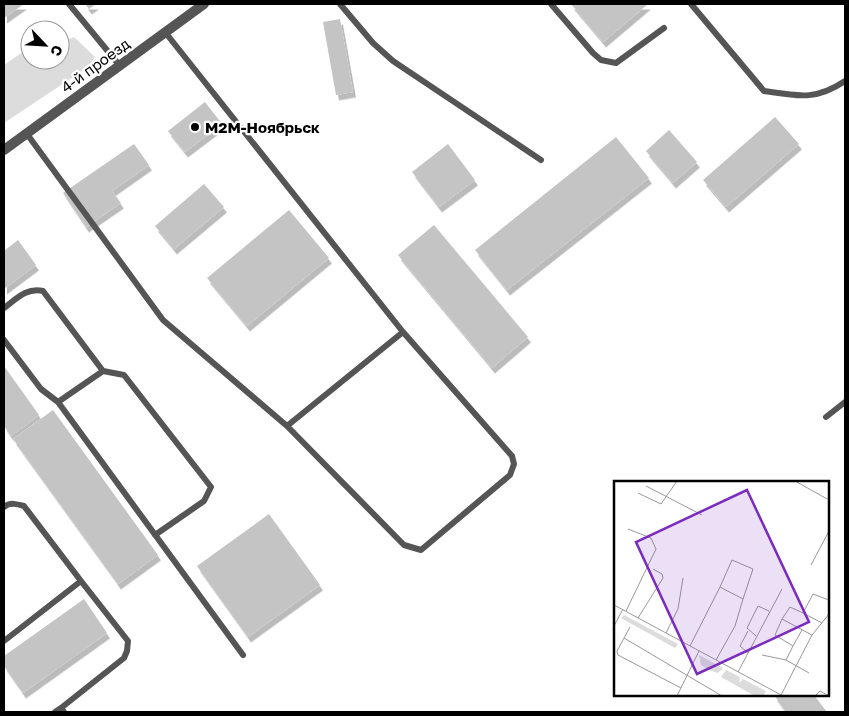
<svg xmlns="http://www.w3.org/2000/svg" width="849" height="716" font-family="'Golos Text',sans-serif">
  <style>
    .green { fill: #dcdcdc }
    .building { fill: #c4c4c4; filter: url(#shadow) }
    .lines { fill: none; stroke-linecap: round; stroke-linejoin: round }
    .service { stroke: #555; stroke-width: 6 }
    .minor { stroke: #555; stroke-width: 10 }
    .poi-dot { fill: #000; stroke: #fff; stroke-width: 2 }
    .labels { text-anchor: middle; dominant-baseline: central; stroke-width: 4.5; stroke-linejoin: round; paint-order: stroke }
    .street-label { font-size: 15px; fill: #000; stroke: #fff }
    .poi-label { font-size: 15px; font-weight: bold; fill: #000; stroke: #fff; text-anchor: start }
    .inset-road { fill: none; stroke: #999; stroke-width: 1 }
    .view { fill: #7b2cbf; fill-opacity: 0.15; stroke: #7b2cbf; stroke-width: 2.5 }
    .inset-edge { fill: none; stroke: #000; stroke-width: 2.5 }
  </style>
  <defs>
    <filter id="shadow"><feDropShadow dx="3" dy="5.5" stdDeviation="0" flood-color="#0004"/></filter>
  </defs>
  <rect width="100%" height="100%" fill="#fff"/>
  <path class="green" d="M 74,37 L 95,57 L 88,67 L 4,123 L 4,65 L 30,47 L 30,60 L 60,60 L 60,43 Z"/>
  <path class="building" d="M 4,4 L 24,4 L 4,18 Z
    M 85,4 L 96,4 L 89,9 Z
    M 571,4 L 648,4 L 603,42 Z
    M 340,19 L 353,92 L 336,95 L 323,22 Z
    M 205,102 L 222,124 L 185,152 L 168,131 Z
    M 775,117 L 799,144 L 726,207 L 703,180 Z
    M 669,130 L 697,162 L 673,183 L 646,151 Z
    M 616,137 L 649,178 L 507,290 L 475,250 Z
    M 134,144 L 149,165 L 112,191 L 121,203 L 86,227 L 63,193 Z
    M 448,144 L 475,180 L 439,207 L 412,172 Z
    M 204,184 L 224,207 L 174,249 L 155,226 Z
    M 289,210 L 329,258 L 247,326 L 207,278 Z
    M 434,225 L 528,337 L 492,368 L 398,255 Z
    M 18,240 L 36,265 L 4,289 L 4,251 Z
    M 4,366 L 39,415 L 11,436 L 4,426 Z
    M 53,410 L 158,555 L 118,584 L 13,439 Z
    M 269,514 L 320,585 L 248,637 L 197,566 Z
    M 84,599 L 107,633 L 23,693 L 4,666 L 4,656 Z
    M 774,695 L 814,695 L 827,712 L 786,712 Z"/>
  <g class="lines">
    <path class="service" d="M 69,4 L 120,66
      M 340,4 L 373,43 L 393,61 L 541,160
      M 551,4 L 593,53 L 601,60 L 616,63 L 664,28
      M 691,4 L 764,91 C 798,96 815,101 845,81
      M 27,134 L 163,320 L 287,426 L 403,332 L 165,32
      M 4,308 C 16,299 27,287 43,291 L 103,371
      M 4,340 L 41,389 L 58,402 L 243,655
      M 58,402 L 103,371 L 124,375 L 211,487 L 204,501 L 155,535
      M 826,417 L 845,402
      M 287,426 L 404,545 L 421,550 L 510,475 L 514,464 L 512,456 L 403,332
      M 4,507 C 10,502 17,504 24,506 L 81,581
      M 4,641 L 81,581 L 128,641 L 127,651 L 124,658 L 61,708
      M 55,712 L 61,708 L 64,712"/>
    <path class="minor" d="M 4,150 L 204,4"/>
  </g>
  <circle class="poi-dot" cx="195" cy="127" r="5"/>
  <g class="labels">
    <g class="street-label">
      <text transform="translate(95 65) rotate(-36)">4-й проезд</text>
    </g>
    <g class="poi-label">
      <text x="205" y="127">М2М-Ноябрьск</text>
    </g>
  </g>
  <g transform="translate(614 481)">
    <rect width="215" height="215" fill="#fff"/>
    <path d="M 10,134 L 64,163 L 61,167 L 7,137 ZM 85,174 L 87,175 L 109,187 L 104,192 L 95,189 L 87,184 ZM 112,189 L 126,196 L 125,202 L 129,198 L 152,210 L 149,215 L 141,215 L 107,196 Z" fill="#dcdcdc"/>
    <path class="inset-road" d="M 181,0 L 215,19M 32,5 L 88,34M 24,12 L 47,23 L 63,0M 197,84 L 215,50M 106,106 L 118,79 L 139,88 L 129,118M 0,124 L 169,215M 12,130 L 42,68 L 37,57 L 14,48M 189,132 L 176,126 L 168,138 L 198,154M 24,137 L 49,97 L 48,93 L 39,88M 168,138 L 161,154 L 179,165 L 188,149M 208,142 L 189,132 L 199,113 L 215,119M 0,145 L 9,128M 16,146 L 3,170 L 4,174 L 67,207M 134,150 L 126,165 L 134,172M 52,152 L 64,128 L 69,97M 142,155 L 133,147 L 144,125 L 155,130M 10,157 L 108,215M 76,165 L 106,106 L 129,118 L 121,145 L 102,179M 179,165 L 172,179 L 195,192M 148,174 L 172,179M 124,191 L 168,108M 167,214 L 198,154 L 215,133M 63,215 L 85,170M 201,215 L 206,210 L 215,215"/>
    <path class="view" d="M 133,9 L 195,141 L 83,193 L 22,61 Z"/>
    <rect width="215" height="215" class="inset-edge"/>
  </g>
  <rect width="849" height="716" fill="none" stroke="#000000" stroke-width="10"/>
  <g transform="translate(45 45) rotate(115)"><circle r="24" fill="#ffffff" stroke="#999999"/>
  <path d="M0-4L9 19L0 12L-9 19Z" fill="#000000"/>
  <text y="-8" font-size="14" font-weight="bold" text-anchor="middle" fill="#000000">С</text>
  </g>
</svg>
